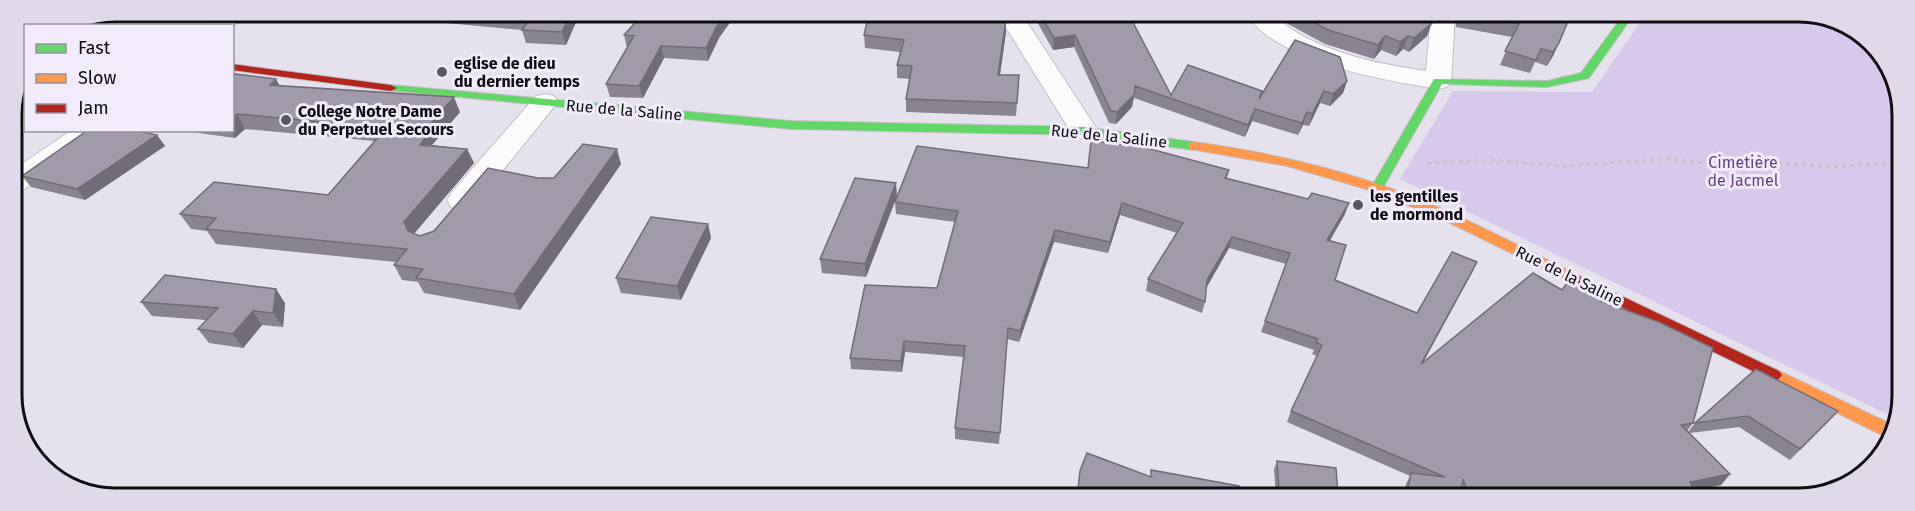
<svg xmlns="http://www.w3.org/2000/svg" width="1915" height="511" font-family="'Fira Sans',sans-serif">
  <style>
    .green { fill: #d7c9ec }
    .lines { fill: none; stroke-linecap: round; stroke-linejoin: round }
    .street-casing { stroke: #c3bfc8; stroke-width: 2 }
    .fast-casing { stroke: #c3bfc8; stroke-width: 2 }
    .slow-casing { stroke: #c3bfc8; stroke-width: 2 }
    .jam-casing { stroke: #c3bfc8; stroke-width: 2 }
    .path { stroke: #c5c4c7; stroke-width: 3; stroke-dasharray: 4 4; stroke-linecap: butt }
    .street { fill: #fbfbfc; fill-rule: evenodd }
    .fast { fill: #63d668; fill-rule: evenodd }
    .slow { fill: #ff974d; fill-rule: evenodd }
    .jam { fill: #b3261e; fill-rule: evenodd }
    .wall { fill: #8a8492 }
    .shaded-wall { fill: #716c77 }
    .building { fill: #a19aaa; stroke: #716c77; stroke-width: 1.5 }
    .poi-dot { fill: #5a575f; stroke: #f2ebfc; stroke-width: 2 }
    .labels { text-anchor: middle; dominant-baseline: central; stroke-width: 6; stroke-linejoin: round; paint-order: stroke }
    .poi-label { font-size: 16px; font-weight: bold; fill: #0f0c13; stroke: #f2ebfc; text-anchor: start }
    .street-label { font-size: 16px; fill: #0f0c13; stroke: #f2ebfc }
    .park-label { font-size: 16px; fill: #64408d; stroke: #f2ebfc }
    .rim { fill: none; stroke: #0f0c13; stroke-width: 3 }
  </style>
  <rect width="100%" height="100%" fill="#e6e2ed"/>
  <path class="green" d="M 1646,14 L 1820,14 L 1873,43 L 1901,95 L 1901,416 L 1899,420 L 1400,179 L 1453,91 L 1592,92 Z"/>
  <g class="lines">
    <g class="street-casing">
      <path id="street" d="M 222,12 L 248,12 L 232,28 L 232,26 L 209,26 Z
        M 997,13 L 1021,13 L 1098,131 L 1094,137 L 1084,139 L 1074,137 Z
        M 1245,13 L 1271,13 C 1311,51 1373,63 1426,71 L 1431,14 L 1455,14 L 1451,81 L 1447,87 L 1438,89 C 1382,80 1279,63 1245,13 Z
        M 545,94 L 554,96 L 558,102 L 473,207 L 462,210 L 451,207 L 447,200 L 451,193 L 536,96 Z
        M 72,130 L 105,130 L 102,136 L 23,190 L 13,192 L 13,170 Z"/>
    </g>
    <g class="fast-casing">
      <path id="fast" d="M 1624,14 L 1634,14 L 1589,78 L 1547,87 L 1442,84 L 1381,191 L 1373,191 L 1371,188 L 1434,79 L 1547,81 L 1581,73 Z
        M 391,85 L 791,121 L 1084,127 L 1194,142 L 1200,146 L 1194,150 L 1084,135 L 791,129 L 387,90 L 387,86 Z"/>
    </g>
    <g class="slow-casing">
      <path id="slow" d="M 1194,142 C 1267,152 1339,168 1408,195 C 1465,217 1519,246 1574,273 L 1576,276 L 1569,281 L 1564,279 L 1446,221 L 1373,191 L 1287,166 L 1190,149 L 1188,146 L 1190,143 Z
        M 1774,369 L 1779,371 L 1895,426 L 1888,437 L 1886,437 L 1769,379 L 1766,375 L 1769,371 Z"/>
    </g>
    <g class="jam-casing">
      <path id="jam" d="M 232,64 L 391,85 L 397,88 L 391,91 L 232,70 Z
        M 1569,271 L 1779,371 L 1782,375 L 1779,379 L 1774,381 L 1769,379 L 1564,279 L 1562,276 Z"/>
    </g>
    <path class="path" d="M 1427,163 L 1492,160 L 1561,166 L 1671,159 L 1727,166 L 1778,163 L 1830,167 L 1901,162"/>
    <use href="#street" class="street"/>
    <use href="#fast" class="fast"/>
    <use href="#slow" class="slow"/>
    <use href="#jam" class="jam"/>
  </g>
  <path class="wall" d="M 329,12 L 580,13 L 566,45 L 526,43 L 522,30 Z
    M 1032,13 L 1128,13 L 1171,95 L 1262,91 L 1261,95 L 1347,81 L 1343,93 L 1330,106 L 1320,103 L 1309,126 L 1303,125 L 1298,135 L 1252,121 L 1245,137 L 1134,98 L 1132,107 L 1116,124 L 1109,123 L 1074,47 L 1053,50 Z
    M 1275,13 L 1433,14 L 1427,36 L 1409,52 L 1403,49 L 1396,56 L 1381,50 L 1374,59 L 1325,44 L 1288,24 Z
    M 1455,14 L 1571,14 L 1553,56 L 1547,66 L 1535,62 L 1530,73 L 1500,65 L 1512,37 L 1456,27 Z
    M 1006,19 L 1006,32 L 1000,75 L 1019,75 L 1016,116 L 906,112 L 906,99 L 909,79 L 897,78 L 897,65 L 900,52 L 865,48 L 864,35 Z
    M 624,35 L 719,38 L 708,61 L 664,58 L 643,98 L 610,97 L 606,84 L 628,48 L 627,48 Z
    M 232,77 L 280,85 L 460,112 L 432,145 L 467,149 L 474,163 L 414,234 L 420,236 L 434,231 L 538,178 L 554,178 L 621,164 L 520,310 L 424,293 L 418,282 L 402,280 L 394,265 L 396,262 L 216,244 L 207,231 L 191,229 L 180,214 L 328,195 L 375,141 L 245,129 L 235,138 L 177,130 L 232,130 Z
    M 157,135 L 165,146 L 85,200 L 31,187 L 22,176 Z
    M 1088,168 L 1229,170 L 1227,178 L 1345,214 L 1330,240 L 1335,280 L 1417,313 L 1477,262 L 1423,363 L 1562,290 L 1601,301 L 1693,423 L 1687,431 L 1688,432 L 1695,423 L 1756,369 L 1828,422 L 1790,460 L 1739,427 L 1690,433 L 1730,474 L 1721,485 L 1695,490 L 1700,499 L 1403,498 L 1406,484 L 1410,476 L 1287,422 L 1291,411 L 1317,356 L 1312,354 L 1314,350 L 1261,332 L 1286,264 L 1229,248 L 1206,288 L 1205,302 L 1202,313 L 1146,291 L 1148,279 L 1177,233 L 1120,215 L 1108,253 L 1054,242 L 1019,342 L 1007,339 L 999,444 L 955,439 L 955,428 L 964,357 L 905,352 L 902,372 L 851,369 L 850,358 L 937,288 L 955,222 L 896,214 L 895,202 Z
    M 897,196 L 866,277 L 822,273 L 820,259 Z
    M 708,224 L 711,238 L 681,300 L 621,293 L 616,278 Z
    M 141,302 L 285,303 L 283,327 L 262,325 L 243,348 L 209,343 L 198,329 L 206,320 L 152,316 Z
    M 1277,461 L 1338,496 L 1337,498 L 1291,498 L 1276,497 L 1274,469 Z"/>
  <path class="shaded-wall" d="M 571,13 L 580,13 L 566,45 L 562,32 Z
    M 727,13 L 737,13 L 719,38 L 708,61 L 706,48 L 717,26 Z
    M 1006,19 L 1006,32 L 998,88 L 998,75 Z
    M 1432,23 L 1427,36 L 1409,52 L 1414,38 Z
    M 1075,35 L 1074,47 L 1053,50 L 1054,38 Z
    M 1385,36 L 1381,50 L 1374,59 L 1378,45 Z
    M 1408,36 L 1403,49 L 1396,56 L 1400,42 Z
    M 1559,43 L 1553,56 L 1547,66 L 1553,52 Z
    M 661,46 L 664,58 L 643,98 L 639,86 Z
    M 276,79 L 284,94 L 270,85 Z
    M 1347,81 L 1343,93 L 1330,106 L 1333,94 Z
    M 1135,86 L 1132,107 L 1116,124 L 1117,112 Z
    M 1324,91 L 1320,103 L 1309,126 L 1312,114 Z
    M 454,97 L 460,112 L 432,145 L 420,145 L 421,135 Z
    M 1255,109 L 1252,121 L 1245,137 L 1248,125 Z
    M 1307,112 L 1303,125 L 1298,135 L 1302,123 Z
    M 237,114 L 245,129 L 235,138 L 231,130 L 232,130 L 232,118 Z
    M 157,135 L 165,146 L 85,200 L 77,189 Z
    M 467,149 L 474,163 L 411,237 L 415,246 L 404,222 Z
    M 617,149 L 621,164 L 520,310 L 514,294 Z
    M 896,183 L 897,196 L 866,277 L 865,264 Z
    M 1122,203 L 1120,215 L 1108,253 L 1110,242 Z
    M 1349,203 L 1345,214 L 1324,251 L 1327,240 Z
    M 708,224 L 711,238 L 681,300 L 677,286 Z
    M 1055,230 L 1054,242 L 1019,342 L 1020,331 Z
    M 1232,237 L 1229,248 L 1204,292 L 1207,280 Z
    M 1477,262 L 1472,273 L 1416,375 L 1421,364 Z
    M 276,289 L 285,303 L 283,327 L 273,313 Z
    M 253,311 L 262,325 L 243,348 L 233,334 Z
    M 904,341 L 905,352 L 902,372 L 901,361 Z
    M 1730,474 L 1721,485 L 1681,493 L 1690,482 Z"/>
  <path class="building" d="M 468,12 L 571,13 L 562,32 L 522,30 L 531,18 Z
    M 644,13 L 727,13 L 717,26 L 706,48 L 661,46 L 639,86 L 606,84 L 634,36 L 624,35 Z
    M 869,13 L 1003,13 L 1006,19 L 998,75 L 1019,75 L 1017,103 L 906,99 L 912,66 L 897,65 L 904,40 L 864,35 Z
    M 1039,13 L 1128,13 L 1171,95 L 1188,65 L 1262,91 L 1259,99 L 1295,40 L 1340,57 L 1347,81 L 1333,94 L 1324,91 L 1312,114 L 1307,112 L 1302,123 L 1255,109 L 1248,125 L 1135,86 L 1134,95 L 1117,112 L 1111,111 L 1075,35 L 1054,38 Z
    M 1297,13 L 1433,14 L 1432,23 L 1414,38 L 1408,36 L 1400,42 L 1385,36 L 1378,45 L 1328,30 Z
    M 1462,14 L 1571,14 L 1559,43 L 1553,52 L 1541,49 L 1536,60 L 1505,51 L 1519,24 Z
    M 235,74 L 276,79 L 270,85 L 454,97 L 421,135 L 427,135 L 420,145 L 467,149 L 404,222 L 408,231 L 420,236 L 434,231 L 488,168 L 538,178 L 554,178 L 583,144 L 617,149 L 514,294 L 416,278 L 423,269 L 394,265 L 407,249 L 206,229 L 216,218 L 180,214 L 214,182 L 328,195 L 386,128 L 237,114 L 232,118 L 232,77 Z
    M 88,130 L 134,130 L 157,135 L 77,189 L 22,176 Z
    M 1091,141 L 1139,146 L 1229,170 L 1225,178 L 1308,199 L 1312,193 L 1349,203 L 1327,240 L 1346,245 L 1335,280 L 1417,313 L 1452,252 L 1477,262 L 1421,364 L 1533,273 L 1562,290 L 1569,280 L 1604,296 L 1601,301 L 1659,322 L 1713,348 L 1693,423 L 1681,425 L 1730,474 L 1690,482 L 1700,499 L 1471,498 L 1463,480 L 1460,498 L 1406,498 L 1411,473 L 1445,477 L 1291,411 L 1322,345 L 1316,342 L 1318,339 L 1265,321 L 1290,253 L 1232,237 L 1207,280 L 1205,302 L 1148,279 L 1183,223 L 1122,203 L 1110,242 L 1055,230 L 1020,331 L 1008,328 L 1000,433 L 955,428 L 965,346 L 904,341 L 901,361 L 850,358 L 865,285 L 937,288 L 958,211 L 895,202 L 917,146 L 1088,168 Z
    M 855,178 L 896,183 L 865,264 L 820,259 Z
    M 651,217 L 708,224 L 677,286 L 616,278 Z
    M 165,275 L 276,289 L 273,313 L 253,311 L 233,334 L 198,329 L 218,308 L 141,302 Z
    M 1756,369 L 1838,411 L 1800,449 L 1748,416 L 1695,423 Z
    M 1087,453 L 1151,477 L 1151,470 L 1239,486 L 1241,498 L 1077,498 L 1080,471 Z
    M 1277,461 L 1336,468 L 1338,496 L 1279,489 Z
    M 1833,480 L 1841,480 L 1845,483 L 1806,499 L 1798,499 L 1795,496 Z"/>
  <g class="poi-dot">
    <circle cx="442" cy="72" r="6"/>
    <circle cx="286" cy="120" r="6"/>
    <circle cx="1358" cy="205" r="6"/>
  </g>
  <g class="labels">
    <g class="poi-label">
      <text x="454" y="63">eglise de dieu<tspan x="454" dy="18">du dernier temps</tspan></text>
      <text x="298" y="111">College Notre Dame<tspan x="298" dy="18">du Perpetuel Secours</tspan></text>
      <text x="1370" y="196">les gentilles<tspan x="1370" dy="18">de mormond</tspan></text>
    </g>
    <g class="street-label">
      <text transform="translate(624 110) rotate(5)">Rue de la Saline</text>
      <text transform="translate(1109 136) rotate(6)">Rue de la Saline</text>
      <text transform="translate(1569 276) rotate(26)">Rue de la Saline</text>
    </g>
    <g class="park-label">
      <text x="1743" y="162">Cimetière<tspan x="1743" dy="18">de Jacmel</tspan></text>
    </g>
  </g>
  <path d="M0 0H1915V511H0ZM115 22H1799A93 93 0 0 1 1892 115V395A93 93 0 0 1 1799 488H115A93 93 0 0 1 22 395V115A93 93 0 0 1 115 22Z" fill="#e0d9e9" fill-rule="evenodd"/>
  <path class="rim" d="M115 22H1799A93 93 0 0 1 1892 115V395A93 93 0 0 1 1799 488H115A93 93 0 0 1 22 395V115A93 93 0 0 1 115 22Z"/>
  <rect x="24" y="24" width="210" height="108" fill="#f2ebfc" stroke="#97929f" stroke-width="1.5"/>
  <rect x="36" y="44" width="30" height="9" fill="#63d668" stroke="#97929f" stroke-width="1.5"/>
  <text x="78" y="54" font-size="18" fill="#0f0c13">Fast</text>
  <rect x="36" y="74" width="30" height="9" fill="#ff974d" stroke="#97929f" stroke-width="1.5"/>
  <text x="78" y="84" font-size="18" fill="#0f0c13">Slow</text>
  <rect x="36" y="104" width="30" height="9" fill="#b3261e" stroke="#97929f" stroke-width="1.5"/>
  <text x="78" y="114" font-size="18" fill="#0f0c13">Jam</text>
</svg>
